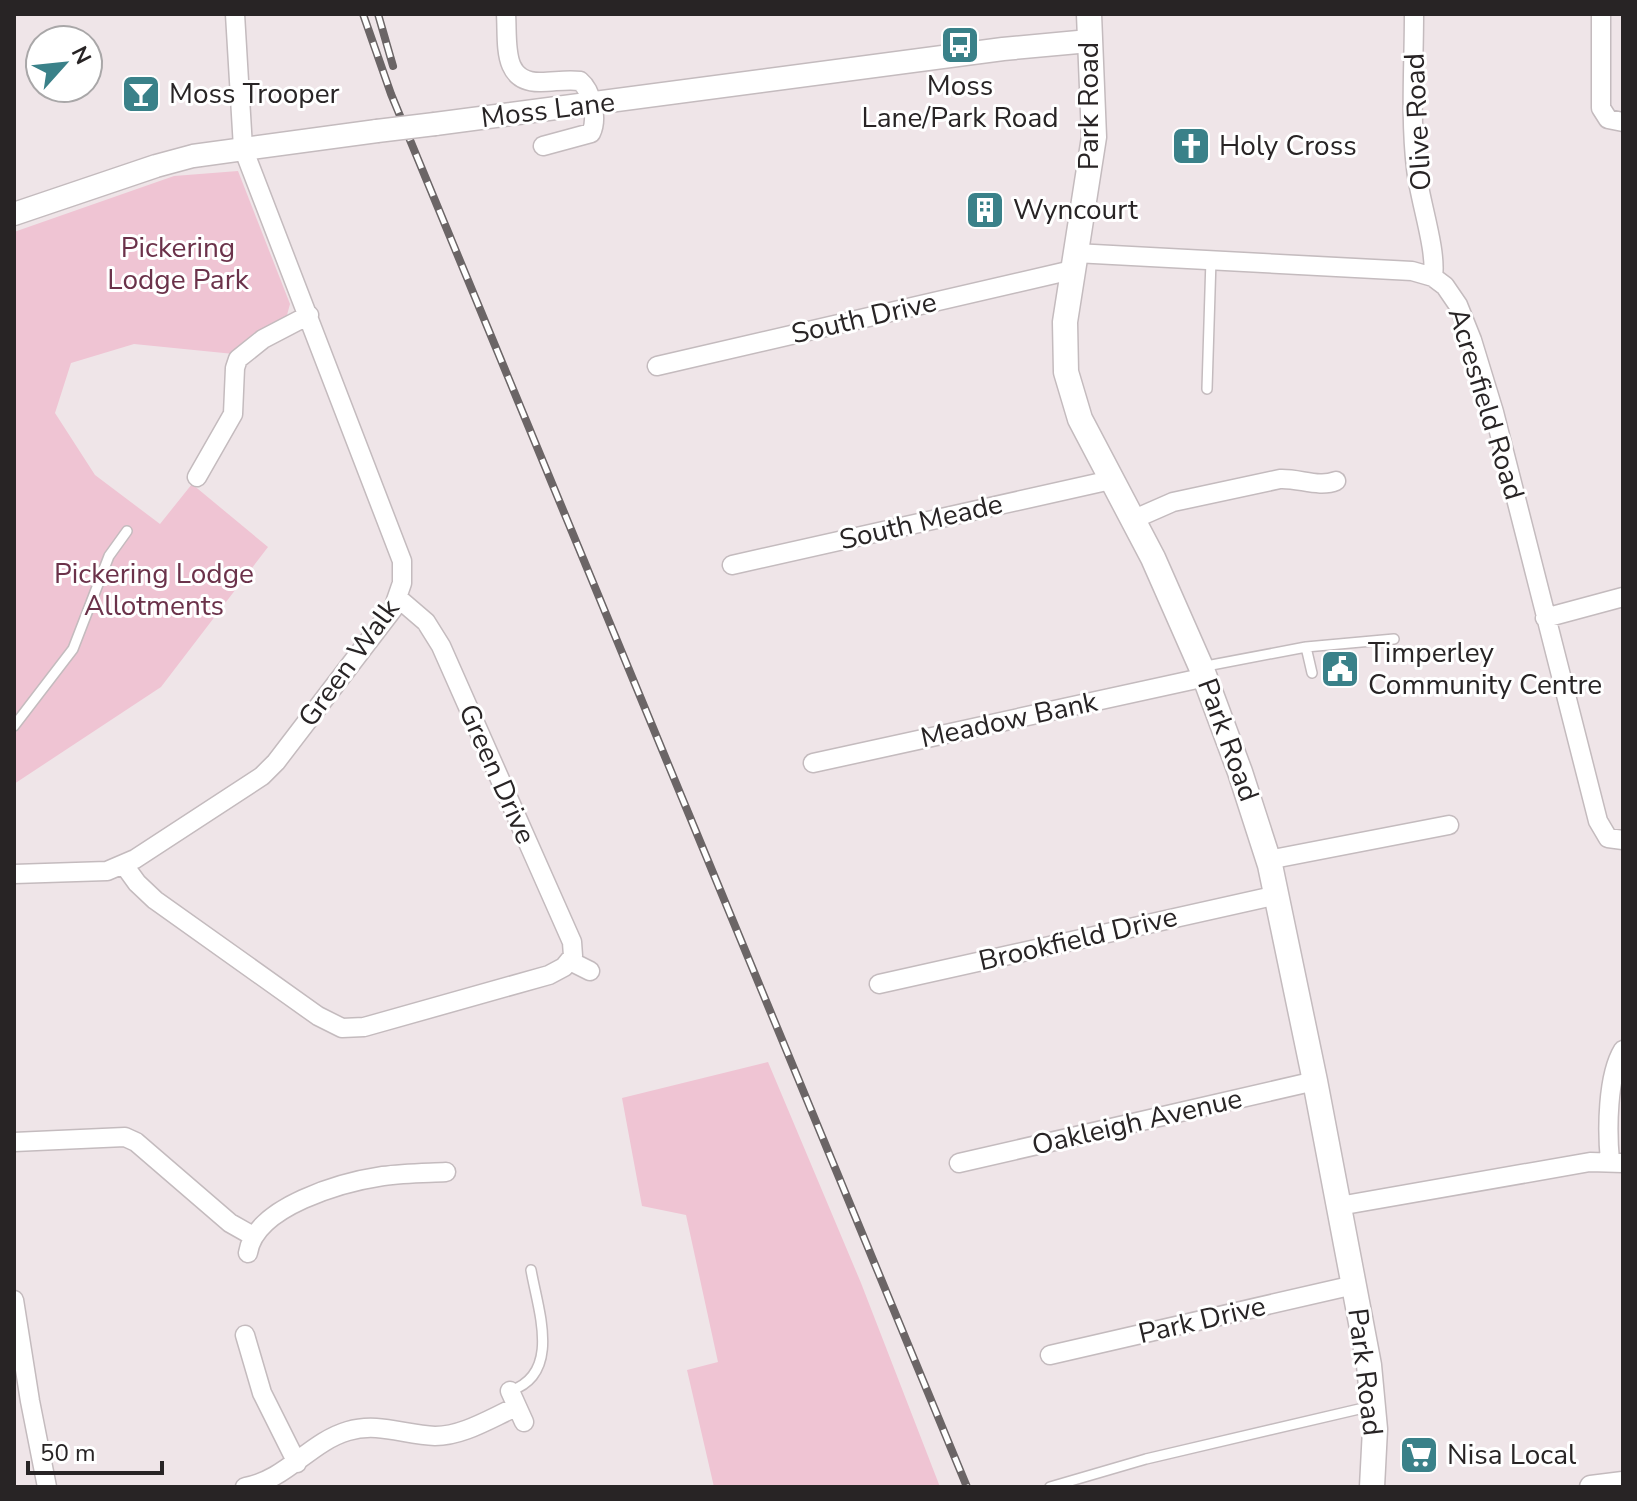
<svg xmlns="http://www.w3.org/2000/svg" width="1637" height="1501" font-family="'Nunito Sans',sans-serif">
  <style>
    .green { fill: #efc4d3 }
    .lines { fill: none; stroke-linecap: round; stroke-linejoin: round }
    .service-casing { stroke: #c4bbbe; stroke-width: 12 }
    .minor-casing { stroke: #c4bbbe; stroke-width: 21 }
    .tertiary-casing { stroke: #c4bbbe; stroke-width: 25 }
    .secondary-casing { stroke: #c4bbbe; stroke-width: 27 }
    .service { stroke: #fff; stroke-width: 9 }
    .minor { stroke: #fff; stroke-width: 18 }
    .tertiary { stroke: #fff; stroke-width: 22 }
    .secondary { stroke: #fff; stroke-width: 24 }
    .rail-casing { stroke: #6b6566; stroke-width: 8 }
    .rail { stroke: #fff; stroke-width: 5; stroke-dasharray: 15; stroke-linecap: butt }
    .tertiary-bridge-casing { stroke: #c4bbbe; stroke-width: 25; stroke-linecap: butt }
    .tertiary-bridge { stroke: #fff; stroke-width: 22 }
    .labels { text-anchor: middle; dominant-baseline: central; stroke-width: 6; stroke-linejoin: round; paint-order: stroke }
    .poi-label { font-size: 28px; fill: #282425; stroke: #fff; text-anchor: start }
    .street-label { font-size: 28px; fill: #282425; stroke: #fff }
    .park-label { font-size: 28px; fill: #6b324a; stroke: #fff }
  </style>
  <rect width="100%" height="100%" fill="#efe5e8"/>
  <path class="green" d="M 238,171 L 290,304 L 287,315 L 250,338 L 234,354 L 134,344 L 71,363 L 55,413 L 95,475 L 160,524 L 192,484 L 268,547 L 161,687 L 14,784 L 14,232 L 174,176 Z
    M 768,1062 L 861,1283 L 940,1487 L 714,1487 L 687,1370 L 718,1362 L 686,1215 L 642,1206 L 622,1098 Z"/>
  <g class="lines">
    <g class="service-casing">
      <path id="service" d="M 1207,389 L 1211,259
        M 1306,647 L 1312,673
        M 1201,667 L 1306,647 L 1394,639
        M 14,726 L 73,649 L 109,556 L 127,531
        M 510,1391 C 562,1374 538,1310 531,1270
        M 1050,1487 L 1146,1459 L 1372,1406"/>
    </g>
    <g class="minor-casing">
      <path id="minor" d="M 506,14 C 508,43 501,83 541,82 C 554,82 567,79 580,81 C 592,91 598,119 591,133 L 543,146
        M 1414,14 C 1414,65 1410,117 1416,168 C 1419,199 1437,249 1433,277
        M 1601,14 L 1601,108 L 1608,119 L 1623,122
        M 1075,253 L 1412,271 L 1433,277 L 1445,286 L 1458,305 L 1472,340 L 1494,412 L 1598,821 L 1608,838 L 1623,840
        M 657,366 L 1072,270
        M 197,477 L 233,414 L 235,368 L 238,359 L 263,339 L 309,315
        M 1132,520 L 1173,502 L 1280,479 C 1299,478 1319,488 1336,481
        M 732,565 L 1111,480
        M 1545,618 L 1623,597
        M 813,763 L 1206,677
        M 1268,860 L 1449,825
        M 124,865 L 137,883 L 155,900 L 318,1016 L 342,1028 L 364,1027 L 549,975 L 564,967 L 573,956 L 572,942 L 441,646 L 426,622 L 398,598
        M 14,874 L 107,871 L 135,859 L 262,776 L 276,762 L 393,609 L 402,583 L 402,561 L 243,148 L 235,14
        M 570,961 L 590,971
        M 879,984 L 1278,895
        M 14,1142 L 125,1137 L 136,1142 L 230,1223 L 253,1236
        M 1610,1161 C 1607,1131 1607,1076 1623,1050
        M 959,1163 L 1315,1081
        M 1339,1206 L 1590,1162 L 1623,1163
        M 248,1253 C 255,1206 343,1182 383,1176 C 404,1173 426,1173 446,1172
        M 14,1300 L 30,1401 L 47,1487
        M 245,1335 L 262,1393 L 297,1463
        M 1050,1355 L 1354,1285
        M 510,1391 L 524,1422
        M 245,1487 C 286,1480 310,1442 348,1431 C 378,1422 405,1435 435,1436 C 463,1436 491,1418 516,1407"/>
    </g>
    <g class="tertiary-casing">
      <path id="tertiary" d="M 435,124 L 1003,49 L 1089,41
        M 14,214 L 156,166 L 193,156 L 377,131
        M 1591,1487 L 1623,1483"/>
    </g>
    <g class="secondary-casing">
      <path id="secondary" d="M 1089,14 L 1094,137 L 1065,322 L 1066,372 L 1080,419 L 1153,558 L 1201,667 L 1240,772 L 1270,865 L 1315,1081 L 1369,1365 L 1375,1429 L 1372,1487"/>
    </g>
    <use href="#service" class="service"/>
    <use href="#minor" class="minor"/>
    <use href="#tertiary" class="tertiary"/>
    <use href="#secondary" class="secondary"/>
    <g class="rail-casing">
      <path id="rail" d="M 363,14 L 391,94 L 967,1487
        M 378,14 L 393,66"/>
    </g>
    <use href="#rail" class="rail"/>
    <g class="tertiary-bridge-casing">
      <path id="tertiary-bridge" d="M 377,131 L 435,124"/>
    </g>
    <use href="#tertiary-bridge" class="tertiary-bridge"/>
  </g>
  <defs>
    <g id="bus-square" transform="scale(2)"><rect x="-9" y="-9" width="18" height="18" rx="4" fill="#3a8189" stroke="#fff"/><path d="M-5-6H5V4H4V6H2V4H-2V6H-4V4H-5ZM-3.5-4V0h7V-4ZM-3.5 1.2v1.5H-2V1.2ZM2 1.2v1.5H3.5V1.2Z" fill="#fff"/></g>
    <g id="bar-square" transform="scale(2)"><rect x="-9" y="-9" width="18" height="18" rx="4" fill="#3a8189" stroke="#fff"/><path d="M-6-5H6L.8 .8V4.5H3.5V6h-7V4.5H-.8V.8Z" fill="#fff"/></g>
    <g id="church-square" transform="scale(2)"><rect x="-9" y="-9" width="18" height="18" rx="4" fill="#3a8189" stroke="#fff"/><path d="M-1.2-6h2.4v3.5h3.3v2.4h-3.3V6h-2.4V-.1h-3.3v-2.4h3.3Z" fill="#fff"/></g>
    <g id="building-square" transform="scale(2)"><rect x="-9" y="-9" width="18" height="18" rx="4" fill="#3a8189" stroke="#fff"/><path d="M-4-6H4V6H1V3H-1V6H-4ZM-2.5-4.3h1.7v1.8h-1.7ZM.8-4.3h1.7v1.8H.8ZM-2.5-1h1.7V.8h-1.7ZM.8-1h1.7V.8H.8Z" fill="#fff"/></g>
    <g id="civic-square" transform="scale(2)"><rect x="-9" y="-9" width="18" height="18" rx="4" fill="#3a8189" stroke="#fff"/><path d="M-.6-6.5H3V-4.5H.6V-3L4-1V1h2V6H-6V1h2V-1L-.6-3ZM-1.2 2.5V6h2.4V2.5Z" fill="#fff"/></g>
    <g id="supermarket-square" transform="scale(2)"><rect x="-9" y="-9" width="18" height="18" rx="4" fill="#3a8189" stroke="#fff"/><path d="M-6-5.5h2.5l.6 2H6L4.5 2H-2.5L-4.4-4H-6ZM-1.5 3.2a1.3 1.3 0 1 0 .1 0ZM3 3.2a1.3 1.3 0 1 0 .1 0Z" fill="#fff"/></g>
  </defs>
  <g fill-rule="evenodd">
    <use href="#bus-square" x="960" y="45"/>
    <use href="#bar-square" x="141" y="94"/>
    <use href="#church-square" x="1191" y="146"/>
    <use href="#building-square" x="985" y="210"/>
    <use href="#civic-square" x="1340" y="669"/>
    <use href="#supermarket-square" x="1419" y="1455"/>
  </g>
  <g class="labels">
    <g class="poi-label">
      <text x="960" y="86" text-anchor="middle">Moss<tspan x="960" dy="32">Lane/Park Road</tspan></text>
      <text x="169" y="94">Moss Trooper</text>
      <text x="1219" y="146">Holy Cross</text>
      <text x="1013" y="210">Wyncourt</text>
      <text x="1368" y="653">Timperley<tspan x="1368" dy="32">Community Centre</tspan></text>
      <text x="1447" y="1455">Nisa Local</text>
    </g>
    <g class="street-label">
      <text transform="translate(1089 106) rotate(-90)">Park Road</text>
      <text transform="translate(548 110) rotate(-7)">Moss Lane</text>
      <text transform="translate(1418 122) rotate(-93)">Olive Road</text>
      <text transform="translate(864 318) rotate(-13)">South Drive</text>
      <text transform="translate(1486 404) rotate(73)">Acresfield Road</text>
      <text transform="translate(921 522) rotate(-13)">South Meade</text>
      <text transform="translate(349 663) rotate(-54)">Green Walk</text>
      <text transform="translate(1009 720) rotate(-12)">Meadow Bank</text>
      <text transform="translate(1228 740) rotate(70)">Park Road</text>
      <text transform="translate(497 774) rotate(66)">Green Drive</text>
      <text transform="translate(1078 939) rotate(-13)">Brookfield Drive</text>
      <text transform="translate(1137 1122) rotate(-13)">Oakleigh Avenue</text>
      <text transform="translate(1202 1320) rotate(-13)">Park Drive</text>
      <text transform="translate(1365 1372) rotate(83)">Park Road</text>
    </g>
    <g class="park-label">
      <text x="178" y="248">Pickering<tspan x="178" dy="32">Lodge Park</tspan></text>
      <text x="154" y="574">Pickering Lodge<tspan x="154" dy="32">Allotments</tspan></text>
    </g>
  </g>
  <rect width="1637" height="1501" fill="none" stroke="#282425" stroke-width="32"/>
  <g transform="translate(64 64) rotate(63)"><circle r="38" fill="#ffffff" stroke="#a9a7a8" stroke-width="2"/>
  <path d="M0-6L14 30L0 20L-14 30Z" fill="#3a8189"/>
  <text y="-12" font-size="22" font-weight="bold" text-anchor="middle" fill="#282425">N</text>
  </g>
  <path d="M28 1461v12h134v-12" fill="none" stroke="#282425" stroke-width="4"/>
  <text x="40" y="1461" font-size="24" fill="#282425" stroke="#ffffff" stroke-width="6" paint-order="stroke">50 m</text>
</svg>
